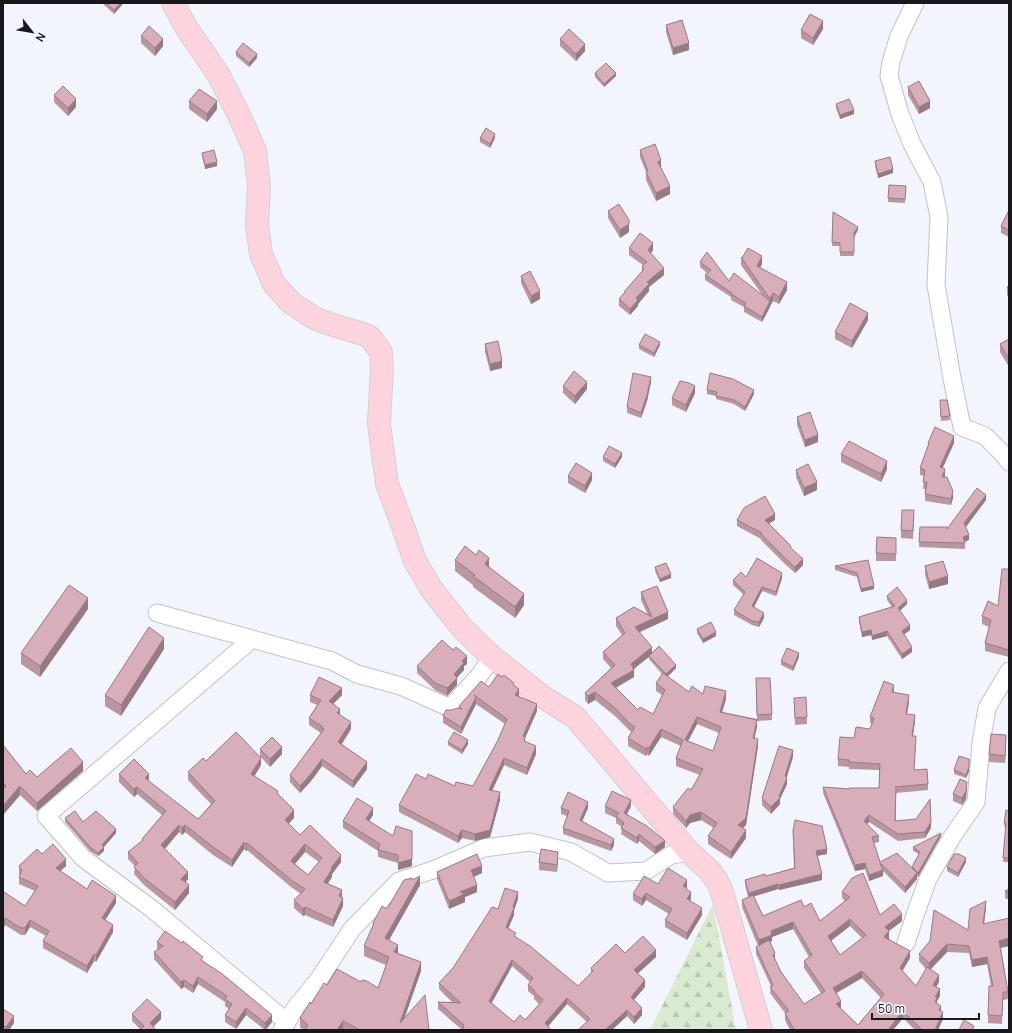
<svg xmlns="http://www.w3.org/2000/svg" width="1012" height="1033" font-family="Manrope,sans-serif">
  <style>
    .forest { fill: url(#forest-firs) }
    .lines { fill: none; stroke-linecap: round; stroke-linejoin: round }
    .street-casing { stroke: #c0c1cb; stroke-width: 19 }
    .primary-casing { stroke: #d1d1d2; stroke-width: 24 }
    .street { stroke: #fff; stroke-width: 17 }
    .primary { stroke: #fdd3dd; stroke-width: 22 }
    .wall { fill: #ba96a1; fill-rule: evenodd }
    .shaded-wall { fill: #977a83 }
    .building { fill: #d8aebb; stroke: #977a83; fill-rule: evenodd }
  </style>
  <defs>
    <pattern id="forest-firs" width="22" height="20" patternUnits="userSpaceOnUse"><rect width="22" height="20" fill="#daead1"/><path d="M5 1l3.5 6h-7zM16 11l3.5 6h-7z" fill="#bac8b3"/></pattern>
  </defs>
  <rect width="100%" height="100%" fill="#f2f4fe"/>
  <path class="forest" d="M 713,904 L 736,1030 L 650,1030 Z"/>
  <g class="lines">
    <g class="street-casing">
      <path id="street" d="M 915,3 L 899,36 L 891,62 L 889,76 L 900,114 L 912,144 L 932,182 L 939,217 L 936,285 L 952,378 L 962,427 L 985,436 L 1004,455 L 1009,462
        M 157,613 L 332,661 L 357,674 L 401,686 L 450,708 L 479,676 L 492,657
        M 252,639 L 46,816 L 83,858 L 152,909 L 287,1022
        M 906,943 L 915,915 L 928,879 L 952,837 L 976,802 L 981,743 L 987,708 L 1009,671
        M 282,1030 L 296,1007 L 319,979 L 352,929 L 399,881 L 433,870 L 484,848 L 530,842 L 571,852 L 608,873 L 646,871 L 671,855 L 689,852"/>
    </g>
    <g class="primary-casing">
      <path id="primary" d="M 173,3 L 186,27 L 218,74 L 238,113 L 255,151 L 259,186 L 257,224 L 261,254 L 274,284 L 291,303 L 316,319 L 333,325 L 363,334 L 370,337 L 381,352 L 382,369 L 379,424 L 387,484 L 401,521 L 415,561 L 432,590 L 463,629 L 492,657 L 543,697 L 575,717 L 689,852 L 710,871 L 717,881 L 722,892 L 761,1030"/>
    </g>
    <use href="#street" class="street"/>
    <use href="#primary" class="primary"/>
  </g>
  <path class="wall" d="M 103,3 L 122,3 L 122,5 L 114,14 L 103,4 Z
    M 666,25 L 689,50 L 673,55 L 666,32 Z
    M 823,29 L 813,45 L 801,38 L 801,30 Z
    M 141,36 L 163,46 L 155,56 L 141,43 Z
    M 560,39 L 585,51 L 576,61 L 560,46 Z
    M 236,52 L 257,58 L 249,67 L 236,56 Z
    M 595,73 L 616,76 L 604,87 L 595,77 Z
    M 908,87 L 930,108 L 919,114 L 908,95 Z
    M 54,95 L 76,107 L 68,116 L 54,102 Z
    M 189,101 L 217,109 L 207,122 L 189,109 Z
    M 836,104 L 854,114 L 840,119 L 836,108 Z
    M 480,138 L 495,138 L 490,148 L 480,142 Z
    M 640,150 L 661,168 L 670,194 L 656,201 L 646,180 L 646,172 L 640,157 Z
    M 202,153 L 217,166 L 205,169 L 202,156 Z
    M 875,161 L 893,173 L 878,178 L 875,165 Z
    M 889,185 L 906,186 L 905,203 L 888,202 Z
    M 1009,210 L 1009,237 L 1001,233 L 1001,226 Z
    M 608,211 L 629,232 L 620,238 L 608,218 Z
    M 833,212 L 858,230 L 854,237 L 854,256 L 840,256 L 840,246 L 832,246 Z
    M 629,248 L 653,250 L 651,253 L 664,275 L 649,287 L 649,291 L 638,304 L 638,306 L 630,315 L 619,306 L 619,299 L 624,293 L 624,292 L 642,272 L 642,266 L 643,265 L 629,255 Z
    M 741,257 L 762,264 L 760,268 L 787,290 L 779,304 L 773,301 L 762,322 L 744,312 L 744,307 L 731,300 L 731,297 L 705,280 L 705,275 L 707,273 L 700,267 L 700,262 L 729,281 L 763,296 L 741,265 Z
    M 521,276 L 540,299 L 531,304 L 521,283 Z
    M 1009,286 L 1009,298 L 1007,295 L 1007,287 Z
    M 868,320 L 852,348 L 835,339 L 835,332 Z
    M 1009,339 L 1009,367 L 1000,352 L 1000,344 Z
    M 485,344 L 502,368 L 490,371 L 485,352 Z
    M 639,345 L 660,345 L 654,357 L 639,349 Z
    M 651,382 L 647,401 L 641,418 L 627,413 L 627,407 Z
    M 563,386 L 587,389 L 575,404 L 563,393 Z
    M 707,390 L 754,394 L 745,411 L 734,404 L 716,399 L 716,396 L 707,394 Z
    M 695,393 L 686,412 L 672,405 L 672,398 Z
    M 940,404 L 950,416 L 950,420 L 941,421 Z
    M 797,417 L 818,442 L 805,447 L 797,425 Z
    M 928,443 L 954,443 L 942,468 L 945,476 L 944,477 L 953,498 L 951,505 L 925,501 L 925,489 L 923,489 L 924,476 L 920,475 L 920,468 L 928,446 Z
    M 841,454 L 887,469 L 881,482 L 841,462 Z
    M 603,457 L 622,457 L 615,468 L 603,461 Z
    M 796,470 L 817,490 L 804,496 L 796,477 Z
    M 568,476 L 592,480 L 585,493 L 568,483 Z
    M 986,500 L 966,527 L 969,540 L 965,542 L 965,549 L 919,547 L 920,527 L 947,528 Z
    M 914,518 L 913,539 L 901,538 L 901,530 Z
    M 737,520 L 775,520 L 769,523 L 791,549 L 803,565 L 795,573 L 785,564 L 761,540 L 761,539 L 737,526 Z
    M 896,538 L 896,561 L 876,561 L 876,553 Z
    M 455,560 L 489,568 L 524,605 L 515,618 L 473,587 L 473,585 L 455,571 Z
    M 868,560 L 874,589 L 861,592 L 857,577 L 835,570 L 835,566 Z
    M 925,566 L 948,584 L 929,589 L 925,574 Z
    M 655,567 L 671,578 L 660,582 L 655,571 Z
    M 1009,569 L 1009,657 L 985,651 L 985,643 L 989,627 L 982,624 L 982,616 L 998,606 Z
    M 746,577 L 782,578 L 776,596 L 762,591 L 754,607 L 764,618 L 759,627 L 752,625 L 734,615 L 734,610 L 744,595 L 733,585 L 733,580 Z
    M 641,592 L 668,619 L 640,632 L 652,653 L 676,668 L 667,677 L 689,692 L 703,694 L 726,699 L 722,712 L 757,719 L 756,678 L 772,714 L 772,720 L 757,721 L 757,727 L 754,738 L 758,746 L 746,825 L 743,828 L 746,838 L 731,859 L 708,844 L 708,836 L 714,828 L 701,820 L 690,823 L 686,828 L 673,814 L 673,807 L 691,790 L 700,775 L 676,766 L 676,758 L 681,746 L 661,737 L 649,756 L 647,754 L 646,756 L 628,746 L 628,738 L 632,733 L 615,716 L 595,700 L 588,704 L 585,700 L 585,693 L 611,668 L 603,659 L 603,652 L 622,635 L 616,626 L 616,618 L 648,615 L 641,600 ZM 649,657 L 649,659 L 662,674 L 656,683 L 656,691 L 662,695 L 653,714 L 638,710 L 616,688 L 634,677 L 634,669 ZM 697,724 L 719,733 L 713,751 L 688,741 Z
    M 887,596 L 907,604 L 900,611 L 910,630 L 904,634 L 912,652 L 902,659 L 887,636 L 872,640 L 871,635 L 862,637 L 859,622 L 859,617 L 892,607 L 887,600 Z
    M 88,609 L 40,677 L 21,664 L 21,653 Z
    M 697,629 L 716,636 L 703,643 L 697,633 Z
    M 164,649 L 121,716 L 105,706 L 105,695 Z
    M 799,657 L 793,671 L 781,665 L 781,661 Z
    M 467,664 L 464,666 L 464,670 L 457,677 L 457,685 L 447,696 L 435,690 L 417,673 L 417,666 Z
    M 514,685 L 519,696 L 537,711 L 525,738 L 525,741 L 536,754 L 527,775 L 504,765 L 492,791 L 500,800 L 490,837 L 475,841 L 462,838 L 458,843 L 399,812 L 399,805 L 426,779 L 455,786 L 473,786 L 498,740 L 505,724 L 476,704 L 461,734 L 443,723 L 443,716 L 452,710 L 459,708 L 459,706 L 489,687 Z
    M 894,691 L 894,692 L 909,702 L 907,714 L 915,721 L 913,736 L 916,742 L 914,770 L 928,784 L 928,790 L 896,793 L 896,821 L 931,828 L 925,838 L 898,841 L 869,822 L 867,824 L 879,836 L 879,842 L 874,843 L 880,862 L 912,867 L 919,854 L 913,851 L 913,847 L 941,836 L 918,877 L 917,876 L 917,879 L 905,893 L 883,871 L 883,876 L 869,881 L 865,869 L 855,871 L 823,793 L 823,787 L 849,789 L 879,788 L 879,770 L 849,769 L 849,767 L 838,766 L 838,759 L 854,738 L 870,729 L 872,724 L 870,723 L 870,717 Z
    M 310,695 L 342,695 L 333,704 L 340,715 L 351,729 L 342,744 L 367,769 L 353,788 L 322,766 L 311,781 L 300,793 L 290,782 L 290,775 L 321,733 L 309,725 L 309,718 L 317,705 L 310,702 Z
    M 794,698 L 807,717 L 807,724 L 795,725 Z
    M 448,742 L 468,744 L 462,754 L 448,745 Z
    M 1006,743 L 1005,763 L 989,762 L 989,754 Z
    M 3,745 L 26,774 L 37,777 L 83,771 L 37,811 L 20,795 L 3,815 Z
    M 260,749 L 282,754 L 270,767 L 260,756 Z
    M 793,757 L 786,777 L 787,784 L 780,799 L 780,804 L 771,814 L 762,805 L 762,798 Z
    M 206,761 L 261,765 L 254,776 L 278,795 L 294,818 L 288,824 L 300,835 L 341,862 L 332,874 L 332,877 L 328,883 L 342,898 L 343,906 L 333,927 L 305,915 L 303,916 L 294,908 L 294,900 L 301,894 L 291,887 L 247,850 L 246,851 L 244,849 L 232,867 L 213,855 L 185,832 L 182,835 L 179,832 L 165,849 L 188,879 L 185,883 L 189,893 L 175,910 L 145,886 L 134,874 L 135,866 L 128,859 L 128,852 L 142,841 L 142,839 L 162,815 L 137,794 L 134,797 L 119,782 L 119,774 L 149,782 L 198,819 L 211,804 L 188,780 L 188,772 ZM 305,852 L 319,862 L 308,875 L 295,864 Z
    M 969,763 L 969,771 L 966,778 L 954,774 L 954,770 Z
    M 967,789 L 966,799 L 962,805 L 953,801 L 953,794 Z
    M 605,806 L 631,806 L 627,814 L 665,847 L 655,854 L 639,841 L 637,844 L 621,834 L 622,827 L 616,823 L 616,818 L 605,813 Z
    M 561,808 L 588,808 L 582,821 L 614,845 L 611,851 L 563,834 L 563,828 L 567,816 L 561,814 Z
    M 1009,811 L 1009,862 L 1003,862 L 1006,827 L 1004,826 L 1004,823 Z
    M 373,815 L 369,821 L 412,866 L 398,870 L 398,863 L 378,857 L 378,851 L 343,828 L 343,821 Z
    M 65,818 L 83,822 L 116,833 L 104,847 L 104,851 L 98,856 L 90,851 L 65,822 Z
    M 793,836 L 827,854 L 817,856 L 822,880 L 779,890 L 778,889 L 754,896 L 763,916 L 804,907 L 820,921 L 845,901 L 842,898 L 842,892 L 880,915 L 902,921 L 889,931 L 889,939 L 910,958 L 902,971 L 916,986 L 926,969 L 919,961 L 919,954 L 968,930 L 986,908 L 984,924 L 1009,918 L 1009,946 L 1001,948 L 1008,992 L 1008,999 L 1003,1000 L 1002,1024 L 988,1023 L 988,1015 L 991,986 L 987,964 L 972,967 L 969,953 L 947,952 L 930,970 L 939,982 L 936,987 L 940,996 L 937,1001 L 937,1004 L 941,1011 L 943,1019 L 938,1030 L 915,1030 L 903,1018 L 893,1030 L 790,1030 L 785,1020 L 785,1013 L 770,993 L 771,986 L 756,954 L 756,947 L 758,946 L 742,907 L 742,900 L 748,897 L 745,885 L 745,880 L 766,876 L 794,868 ZM 850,926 L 862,938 L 840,955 L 831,941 ZM 793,929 L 809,957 L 804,961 L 804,968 L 821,993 L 804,1004 L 781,972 L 775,960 L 770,942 L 772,941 L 772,937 ZM 862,978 L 881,998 L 858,1025 L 840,1008 L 841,1008 L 836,993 Z
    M 558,859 L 557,872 L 539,870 L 539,862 Z
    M 966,862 L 958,877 L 947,871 L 947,867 Z
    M 19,866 L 66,866 L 60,871 L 87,889 L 116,903 L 105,920 L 113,932 L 96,962 L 94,961 L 87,973 L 43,948 L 43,941 L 46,936 L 30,927 L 25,935 L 21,935 L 5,925 L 3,894 L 25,906 L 35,891 L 19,884 L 19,877 L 20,875 L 19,874 Z
    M 437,872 L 482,873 L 474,877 L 477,892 L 465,897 L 465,902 L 449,909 L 437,879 Z
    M 412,880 L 420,885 L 389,940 L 398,954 L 421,971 L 405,1017 L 429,1030 L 303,1030 L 300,1027 L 300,1018 L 327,985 L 361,982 L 378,988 L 386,965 L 364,956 L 364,946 L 373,926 L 373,923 L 387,909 Z
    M 658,884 L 687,887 L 686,887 L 691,899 L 690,900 L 702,915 L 687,940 L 665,927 L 665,920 L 669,914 L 646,900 L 642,906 L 633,900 L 633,894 Z
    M 1009,889 L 1009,900 L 1005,898 L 1005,891 Z
    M 518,899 L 514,910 L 514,915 L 508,928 L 516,938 L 578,986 L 591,973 L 591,968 L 625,953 L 656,957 L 638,973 L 645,987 L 634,1000 L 642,1015 L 634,1024 L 627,1016 L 612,1030 L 578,1030 L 587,1022 L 567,1004 L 548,1026 L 551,1030 L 462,1030 L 438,1009 L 438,1002 L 453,1003 L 439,989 L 439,983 L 453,968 L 498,909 ZM 512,966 L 530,982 L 528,985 L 528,991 L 534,996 L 534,999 L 539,1004 L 525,1020 L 514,1022 L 491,1003 Z
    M 157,942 L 203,961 L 272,1022 L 266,1030 L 265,1030 L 246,1015 L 236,1029 L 225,1022 L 225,1015 L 229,1009 L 225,1006 L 225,1002 L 198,984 L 193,993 L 184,987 L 181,989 L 154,959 L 154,952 L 158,950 L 157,949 Z
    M 3,1009 L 14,1023 L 9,1030 L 3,1030 Z
    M 132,1014 L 161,1019 L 153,1027 L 141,1030 L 132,1021 Z"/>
  <path class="shaded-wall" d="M 121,3 L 122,3 L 122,5 L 114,14 L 114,10 Z
    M 823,21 L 823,29 L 813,45 L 813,38 Z
    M 163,39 L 163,46 L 155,56 L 155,48 Z
    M 689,43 L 689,50 L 673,55 L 673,48 Z
    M 585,44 L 585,51 L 576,61 L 576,54 Z
    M 257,54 L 257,58 L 249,67 L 249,63 Z
    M 616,73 L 616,76 L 604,87 L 604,84 Z
    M 76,99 L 76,107 L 68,116 L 68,108 Z
    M 217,101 L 217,109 L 207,122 L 207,114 Z
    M 930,101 L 930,108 L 919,114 L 919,107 Z
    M 854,110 L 854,114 L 840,119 L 840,115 Z
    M 495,134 L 495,138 L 490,148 L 490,144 Z
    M 661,160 L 661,168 L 658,169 L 658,162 Z
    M 217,162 L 217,166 L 205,169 L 205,165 Z
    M 893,169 L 893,173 L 878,178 L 878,174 Z
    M 670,186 L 670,194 L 656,201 L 656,193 Z
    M 629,224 L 629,232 L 620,238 L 620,230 Z
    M 858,227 L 858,230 L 854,237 L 854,233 Z
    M 653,243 L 653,250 L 648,257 L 648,250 Z
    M 762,256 L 762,264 L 757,273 L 757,266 Z
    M 664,268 L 664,275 L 649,287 L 649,291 L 638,304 L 638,306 L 630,315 L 630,309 L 647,282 Z
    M 787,282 L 787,290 L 779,304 L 779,297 Z
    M 540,291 L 540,299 L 531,304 L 531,296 Z
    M 773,293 L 773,301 L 770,306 L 770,299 Z
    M 770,301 L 770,307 L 762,322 L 762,317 Z
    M 868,313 L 868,320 L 852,348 L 852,341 Z
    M 660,342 L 660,345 L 654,357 L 654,353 Z
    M 502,361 L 502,368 L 490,371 L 490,364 Z
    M 651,377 L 651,382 L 647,401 L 641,418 L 641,413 Z
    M 587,382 L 587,389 L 575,404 L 575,396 Z
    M 695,386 L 695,393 L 686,412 L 686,405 Z
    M 754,390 L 754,394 L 745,411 L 745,407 Z
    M 818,435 L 818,442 L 805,447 L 805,440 Z
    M 954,436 L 954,443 L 940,474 L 940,467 Z
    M 622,453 L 622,457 L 615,468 L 615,464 Z
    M 887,461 L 887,469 L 881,482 L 881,474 Z
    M 945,469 L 945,476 L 942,483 L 942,477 Z
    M 592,473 L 592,480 L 585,493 L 585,486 Z
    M 817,482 L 817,490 L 804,496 L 804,488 Z
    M 953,491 L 953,498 L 951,505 L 951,499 Z
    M 986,495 L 986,500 L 964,529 L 964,523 Z
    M 775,514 L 775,520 L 765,526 L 765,520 Z
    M 969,535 L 969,540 L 963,542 L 963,537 Z
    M 489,558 L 489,569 L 485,564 Z
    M 803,559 L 803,565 L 795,573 L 795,567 Z
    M 782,573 L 782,578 L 776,596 L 776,592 Z
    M 671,574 L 671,578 L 660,582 L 660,579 Z
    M 948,576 L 948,584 L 929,589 L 929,582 Z
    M 874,586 L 874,589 L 861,592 L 861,589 Z
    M 762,587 L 762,591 L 752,611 L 752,606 Z
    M 524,594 L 524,605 L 515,618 L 515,607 Z
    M 88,598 L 88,609 L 40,677 L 40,666 Z
    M 907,600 L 907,604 L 898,612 L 898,608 Z
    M 668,612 L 668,619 L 635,634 L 635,627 Z
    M 764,613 L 764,618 L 759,627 L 759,622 Z
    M 910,625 L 910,630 L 902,636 L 902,631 Z
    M 871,630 L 871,635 L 862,637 L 862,632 Z
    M 887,631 L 887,636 L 872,640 L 872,636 Z
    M 716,632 L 716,636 L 703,643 L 703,639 Z
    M 164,638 L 164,649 L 121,716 L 121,705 Z
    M 652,647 L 652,654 L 631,671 L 631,664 Z
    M 912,647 L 912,652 L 902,659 L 902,654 Z
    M 799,653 L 799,657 L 793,671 L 793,667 Z
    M 467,656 L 467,664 L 464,666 L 464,670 L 454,681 L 454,674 L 462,661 Z
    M 676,665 L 676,668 L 666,678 L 666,674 Z
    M 634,670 L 634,677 L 611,690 L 611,683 Z
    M 457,678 L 457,685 L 447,696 L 447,688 Z
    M 894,685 L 894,691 L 892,698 L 892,692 Z
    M 342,688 L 342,695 L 329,708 L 329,701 Z
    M 519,689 L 519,696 L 515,695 Z
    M 726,691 L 726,699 L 720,719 L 720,712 Z
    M 595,692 L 595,700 L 588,704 L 588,696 Z
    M 909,695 L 909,702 L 906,720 L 906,714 Z
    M 476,697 L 476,704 L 461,734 L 461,727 Z
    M 537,704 L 537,711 L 525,738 L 525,745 L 524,748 L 523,736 Z
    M 340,709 L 340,716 L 337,713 Z
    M 915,715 L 915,721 L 912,742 L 912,736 Z
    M 697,717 L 697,724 L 685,747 L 685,740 Z
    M 757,720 L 757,727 L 753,745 L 753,738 Z
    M 351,722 L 351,729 L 338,749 L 338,742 Z
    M 661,729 L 661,737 L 649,756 L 649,748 Z
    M 1006,735 L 1006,743 L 1005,763 L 1005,756 Z
    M 758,739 L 758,746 L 746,825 L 738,832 L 738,825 Z
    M 468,740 L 468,744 L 462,754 L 462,750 Z
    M 536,746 L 536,754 L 527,775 L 527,768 Z
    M 282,747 L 282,754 L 270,767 L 270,759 Z
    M 647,747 L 647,754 L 646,756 L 646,749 Z
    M 793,750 L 793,757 L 785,783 L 785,776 Z
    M 261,758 L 261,765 L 251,782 L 251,774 Z
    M 504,758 L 504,765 L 489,797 L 489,790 Z
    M 322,759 L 322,766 L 311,781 L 300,793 L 300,786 Z
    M 969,759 L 969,771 L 966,778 L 966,775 Z
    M 83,762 L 83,771 L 37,811 L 37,803 Z
    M 367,762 L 367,769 L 353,788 L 353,781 Z
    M 149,774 L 149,782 L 145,778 Z
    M 787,778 L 787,784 L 780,799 L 780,804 L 771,814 L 771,807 Z
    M 967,782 L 966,799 L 962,805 L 962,798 Z
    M 20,786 L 20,795 L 3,815 L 3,806 Z
    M 137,787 L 137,794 L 134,797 L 134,789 Z
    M 500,792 L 500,800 L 490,837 L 475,841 L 475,834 Z
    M 631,800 L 631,806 L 624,819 L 624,813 Z
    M 588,802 L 588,808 L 580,826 L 580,820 Z
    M 373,808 L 373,815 L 366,826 L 366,819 Z
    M 294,810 L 294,818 L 285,828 L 285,820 Z
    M 701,812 L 701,820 L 690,823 L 686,828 L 686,821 L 690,815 Z
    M 869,815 L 869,822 L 864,827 L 864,821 Z
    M 931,822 L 931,828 L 925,838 L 925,832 Z
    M 179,825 L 179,832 L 161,853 L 161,845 Z
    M 185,825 L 185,832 L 182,835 L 182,828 Z
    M 116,829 L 116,833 L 102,849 L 102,845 Z
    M 462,830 L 462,838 L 458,843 L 458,836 Z
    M 746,830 L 746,838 L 731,859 L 731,852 Z
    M 412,831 L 412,866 L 398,870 L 398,863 Z
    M 941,833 L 941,836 L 918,877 L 918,873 Z
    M 639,834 L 639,841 L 637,844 L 637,838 Z
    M 614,839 L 614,845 L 611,851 L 611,845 Z
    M 665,841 L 665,847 L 655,854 L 655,847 Z
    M 244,842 L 244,849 L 232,867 L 232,860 Z
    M 247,843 L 247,850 L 246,851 L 246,844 Z
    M 305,844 L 305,852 L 291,868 L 291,861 Z
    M 104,847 L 104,851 L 98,856 L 98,853 Z
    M 827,849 L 827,854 L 816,856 L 816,851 Z
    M 558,852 L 558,859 L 557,872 L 557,865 Z
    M 341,855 L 341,862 L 332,874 L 332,877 L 324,889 L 324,882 L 331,868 Z
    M 966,858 L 966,862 L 958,877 L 958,873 Z
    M 66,859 L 66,866 L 56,875 L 56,868 Z
    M 865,863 L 865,869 L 855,871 L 855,865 Z
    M 482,866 L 482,873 L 471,878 L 471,870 Z
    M 883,870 L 883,876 L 869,881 L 869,875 Z
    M 188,872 L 188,879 L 181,887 L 181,879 Z
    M 917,873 L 917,879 L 905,893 L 905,887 Z
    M 822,874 L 822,880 L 779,890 L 779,885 Z
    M 420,876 L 420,885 L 385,947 L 385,938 Z
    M 687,880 L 687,887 L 683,892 L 683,886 Z
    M 778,884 L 778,889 L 749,898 L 749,893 Z
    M 189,885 L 189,893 L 175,910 L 175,902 Z
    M 477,885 L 477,892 L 465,897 L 465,902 L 449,909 L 449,901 L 460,892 Z
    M 342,890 L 342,898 L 339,896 Z
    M 518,892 L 518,899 L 514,910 L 514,915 L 506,934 L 506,927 Z
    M 691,892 L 691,899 L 687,905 L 687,899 Z
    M 646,893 L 646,900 L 642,906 L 642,899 Z
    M 116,896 L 116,903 L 102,925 L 102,918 Z
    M 343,898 L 343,906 L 333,927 L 333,920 Z
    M 986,901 L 986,908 L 983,932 L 983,924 Z
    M 305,907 L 305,915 L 303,916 L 303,909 Z
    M 702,908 L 702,915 L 687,940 L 687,933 Z
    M 902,914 L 902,921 L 885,934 L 885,927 Z
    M 5,918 L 5,925 L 3,929 L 3,922 Z
    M 850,919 L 850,926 L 828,943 L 828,936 Z
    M 30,920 L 30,927 L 25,935 L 25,928 Z
    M 793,922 L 793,929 L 772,937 L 772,941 L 759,946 L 759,940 L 771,931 Z
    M 113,925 L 113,932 L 96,962 L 96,955 Z
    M 889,931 L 889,938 L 884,944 L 884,937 Z
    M 1009,938 L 1009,946 L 999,948 L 999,941 Z
    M 947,944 L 947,952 L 929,971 L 929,963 Z
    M 398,945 L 398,954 L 394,952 Z
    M 656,950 L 656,957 L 634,977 L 634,970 Z
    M 910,951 L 910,958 L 900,975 L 900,968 Z
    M 775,953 L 775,960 L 773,955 Z
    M 94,954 L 94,961 L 87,973 L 87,966 Z
    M 987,957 L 987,964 L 972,967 L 972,960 Z
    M 512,960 L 512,966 L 489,1008 L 489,1001 Z
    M 421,962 L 421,971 L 400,1030 L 400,1023 Z
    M 862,971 L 862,978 L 833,995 L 833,988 Z
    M 939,975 L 939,982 L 933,991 L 933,985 Z
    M 198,977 L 198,984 L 193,993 L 193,986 Z
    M 184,980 L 184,987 L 181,989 L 181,982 Z
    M 645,980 L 645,987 L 631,1003 L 631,997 Z
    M 940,989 L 940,996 L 937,1001 L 937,1005 L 935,1009 L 935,997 Z
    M 567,998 L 567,1004 L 545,1030 L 545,1023 Z
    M 841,1001 L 841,1008 L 836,1011 L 836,1004 Z
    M 941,1006 L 941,1013 L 939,1010 Z
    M 246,1008 L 246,1015 L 236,1029 L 236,1022 Z
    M 642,1008 L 642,1015 L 634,1024 L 634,1017 Z
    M 627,1010 L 627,1016 L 612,1030 L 605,1030 Z
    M 903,1011 L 903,1018 L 893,1030 L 888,1030 Z
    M 161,1012 L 161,1019 L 150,1030 L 150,1023 Z
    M 943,1012 L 943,1019 L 938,1030 L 935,1030 Z
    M 272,1015 L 272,1022 L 265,1030 L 265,1023 Z
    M 14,1016 L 14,1023 L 9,1030 L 6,1030 L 6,1027 Z
    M 343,1021 L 343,1030 L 337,1030 Z"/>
  <path class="building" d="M 106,3 L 121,3 L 114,10 Z
    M 810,14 L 823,21 L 813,38 L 801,30 Z
    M 682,20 L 689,43 L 673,48 L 666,25 Z
    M 149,26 L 163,39 L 155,48 L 141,36 Z
    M 569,29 L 585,44 L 576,54 L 560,39 Z
    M 243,43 L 257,54 L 249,63 L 236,52 Z
    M 606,63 L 616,73 L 604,84 L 595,73 Z
    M 919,81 L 930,101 L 919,107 L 908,87 Z
    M 63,86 L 76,99 L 68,108 L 54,95 Z
    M 199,89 L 217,101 L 207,114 L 189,101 Z
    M 849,99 L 854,110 L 840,115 L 836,104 Z
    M 486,128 L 495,134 L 490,144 L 480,138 Z
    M 655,144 L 661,160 L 658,162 L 670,186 L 656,193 L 646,172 L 648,171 L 640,150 Z
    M 214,150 L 217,162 L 205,165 L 202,153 Z
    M 890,157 L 893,169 L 878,174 L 875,161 Z
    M 889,185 L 906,186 L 905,199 L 888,198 Z
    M 619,204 L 629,220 L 629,224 L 620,230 L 608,211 Z
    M 1009,210 L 1009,230 L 1001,226 Z
    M 833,212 L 858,227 L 854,233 L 854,252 L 840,252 L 840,243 L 832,242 Z
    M 640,233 L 653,243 L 648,250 L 664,268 L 647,282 L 649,284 L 636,298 L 638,300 L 630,309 L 619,299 L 625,292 L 624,292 L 644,269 L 642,266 L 647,262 L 629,248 Z
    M 748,248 L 762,256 L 757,266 L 787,282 L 779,297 L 773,293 L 770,299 L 741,257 L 742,258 Z
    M 707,252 L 729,281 L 734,273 L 770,301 L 762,317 L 744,306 L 746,303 L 731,294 L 732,293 L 705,275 L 711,270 L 700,262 Z
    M 530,271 L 540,291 L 531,296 L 521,276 Z
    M 1009,286 L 1009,290 L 1007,287 Z
    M 850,303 L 868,313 L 852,341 L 835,332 Z
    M 645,334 L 660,342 L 654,353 L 639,345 Z
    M 1009,339 L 1009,359 L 1000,344 Z
    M 498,341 L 502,361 L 490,364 L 485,344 Z
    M 574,371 L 587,382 L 575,396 L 563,386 Z
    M 633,373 L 651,377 L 647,395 L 641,413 L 627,407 Z
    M 710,373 L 733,379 L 754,390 L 745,407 L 734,400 L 716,396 L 717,392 L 707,390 Z
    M 680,381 L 689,383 L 695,386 L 686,405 L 672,398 Z
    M 940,400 L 947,400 L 950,416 L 941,417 Z
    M 810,412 L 818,435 L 805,440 L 797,417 Z
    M 935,427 L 954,436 L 940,467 L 945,469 L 942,477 L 947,477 L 953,491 L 951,499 L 925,494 L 927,482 L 923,482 L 925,470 L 920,468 L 929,443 L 928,443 Z
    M 849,441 L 887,461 L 881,474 L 841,454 Z
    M 609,446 L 622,453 L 615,464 L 603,457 Z
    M 576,463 L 592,473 L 585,486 L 568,476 Z
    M 808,464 L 817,482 L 804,488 L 796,470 Z
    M 977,488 L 986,495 L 964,523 L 969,535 L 963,537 L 965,543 L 919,542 L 920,527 L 947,527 L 947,529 Z
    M 765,496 L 775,514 L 765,520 L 791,546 L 790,547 L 803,559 L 795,567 L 785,558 L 761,534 L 762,533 L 737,520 L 744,508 Z
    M 902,510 L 914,510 L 913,531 L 901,530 Z
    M 877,537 L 896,538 L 896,554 L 876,553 Z
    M 465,546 L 476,555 L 479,550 L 489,558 L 485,564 L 524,594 L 515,607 L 473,576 L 475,575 L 455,560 Z
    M 757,558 L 782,573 L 776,592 L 762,587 L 752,606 L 764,613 L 759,622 L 752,621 L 734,610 L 745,592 L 733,580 L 741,572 L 746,577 Z
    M 868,560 L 874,586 L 861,589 L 857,573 L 835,566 Z
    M 943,561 L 948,576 L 929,582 L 925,566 Z
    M 666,563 L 671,574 L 660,579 L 655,567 Z
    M 1002,569 L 1009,569 L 1009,630 L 1008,631 L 1009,632 L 1009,650 L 985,643 L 991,620 L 982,616 L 988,601 L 998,606 Z
    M 69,585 L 88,598 L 40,666 L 21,653 Z
    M 657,586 L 668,612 L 635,627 L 652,647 L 631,664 L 634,670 L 611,683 L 638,710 L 640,707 L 653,714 L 665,690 L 656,683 L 663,673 L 689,692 L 692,686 L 703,694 L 705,686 L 726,691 L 720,712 L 757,720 L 753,738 L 758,739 L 746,818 L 738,825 L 746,830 L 731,852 L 708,836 L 717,823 L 701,812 L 690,815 L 686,821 L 673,807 L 688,788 L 691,790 L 703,769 L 676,758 L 683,740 L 661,729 L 649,748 L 647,747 L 646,749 L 628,738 L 635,727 L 630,724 L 615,708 L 595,692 L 588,696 L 585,693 L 615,665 L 603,652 L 625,633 L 616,618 L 634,607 L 652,617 L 641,592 ZM 697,717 L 721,727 L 713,751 L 685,740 Z
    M 897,587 L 907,600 L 898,608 L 910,625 L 902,631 L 912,647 L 902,654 L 887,631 L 872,636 L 871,630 L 862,632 L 859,617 L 895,606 L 887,596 Z
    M 711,622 L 716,632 L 703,639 L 697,629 Z
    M 149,627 L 164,638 L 121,705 L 105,695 Z
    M 442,640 L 453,650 L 456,647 L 467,656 L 462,661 L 464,663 L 454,674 L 457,678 L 447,688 L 435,683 L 417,666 Z
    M 659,646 L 676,665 L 666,674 L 649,656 Z
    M 787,648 L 799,653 L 793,667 L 781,661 Z
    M 498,674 L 502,677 L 504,675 L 514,683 L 513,685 L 519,689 L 515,695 L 537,704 L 523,736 L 525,737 L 524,741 L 536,746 L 527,768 L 504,758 L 489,790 L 500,792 L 490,830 L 475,834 L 462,830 L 458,836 L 399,805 L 416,774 L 426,779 L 428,774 L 455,786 L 456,782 L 473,786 L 498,740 L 507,719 L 474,695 L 476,697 L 461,727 L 443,716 L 446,710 L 452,710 L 457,708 L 462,709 L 459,706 L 481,681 L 489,687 Z
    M 319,677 L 342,688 L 329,701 L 340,709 L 337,713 L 351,722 L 338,742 L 367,762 L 353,781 L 322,759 L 311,774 L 300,786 L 290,775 L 324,729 L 322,728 L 323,727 L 309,718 L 321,700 L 310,695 Z
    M 756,678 L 770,678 L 772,714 L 757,715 Z
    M 884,681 L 894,685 L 892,692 L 909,695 L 906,714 L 915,715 L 912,736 L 916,736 L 914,770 L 927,769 L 928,784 L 895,787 L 896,788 L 895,821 L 916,819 L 930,799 L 931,822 L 925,832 L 898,834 L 869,815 L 864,821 L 879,836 L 872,837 L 880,862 L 897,853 L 917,873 L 905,887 L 880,863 L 883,870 L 869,875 L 865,863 L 855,865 L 823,787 L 849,789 L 849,788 L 879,788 L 880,764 L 849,762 L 849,760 L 838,759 L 840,737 L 854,738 L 856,727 L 870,729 L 874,718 L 870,717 Z
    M 806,697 L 807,717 L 795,718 L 794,698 Z
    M 236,732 L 261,758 L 251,774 L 278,791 L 277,793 L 294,810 L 285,820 L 300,835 L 310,825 L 341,855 L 331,868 L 332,869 L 324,882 L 342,890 L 339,896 L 343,898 L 333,920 L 305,907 L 303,909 L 294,900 L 305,889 L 291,880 L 247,843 L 246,844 L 244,842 L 232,860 L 213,847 L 185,825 L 182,828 L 179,825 L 161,845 L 188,872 L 181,879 L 189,885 L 175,902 L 145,879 L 134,867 L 138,863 L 128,852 L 143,840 L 142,839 L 166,811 L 137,787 L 134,789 L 119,774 L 134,759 L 149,774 L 145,778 L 198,819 L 215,801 L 188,772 L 203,758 L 206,761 ZM 305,844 L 322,858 L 308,875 L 291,861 Z
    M 454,732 L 468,740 L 462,750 L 448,742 Z
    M 991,734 L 1006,735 L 1005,756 L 989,754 Z
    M 272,737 L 282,747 L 270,759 L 260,749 Z
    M 3,745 L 26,774 L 30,770 L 37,777 L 71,748 L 83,762 L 37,803 L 20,786 L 3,806 L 3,790 L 6,786 L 3,782 Z
    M 779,746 L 793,750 L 785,776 L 787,778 L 779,796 L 780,798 L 771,807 L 762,798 Z
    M 959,756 L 969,759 L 969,767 L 966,775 L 954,770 Z
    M 960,779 L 967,782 L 966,791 L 962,798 L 953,794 Z
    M 612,791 L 631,800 L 624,813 L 647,826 L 665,841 L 655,847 L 639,834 L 637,838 L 621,828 L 624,823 L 616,816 L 619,813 L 605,806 Z
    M 568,792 L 588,802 L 580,820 L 614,839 L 611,845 L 563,828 L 569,811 L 561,808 Z
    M 357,798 L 373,808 L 366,819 L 393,836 L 396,826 L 412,831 L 412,859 L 398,863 L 398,855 L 378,850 L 380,844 L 343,821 Z
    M 1006,810 L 1009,811 L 1009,858 L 1003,858 L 1006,823 L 1004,823 Z
    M 75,811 L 83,822 L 96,811 L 116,829 L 102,845 L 104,847 L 98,853 L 90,847 L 65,818 Z
    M 795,820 L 822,826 L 827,849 L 816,851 L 822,874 L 779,885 L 778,884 L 749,893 L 745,880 L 765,874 L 766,876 L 795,868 L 793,831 Z
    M 941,833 L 918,873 L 912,867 L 920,852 L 913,847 Z
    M 53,844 L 66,859 L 56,868 L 87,889 L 92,880 L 116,896 L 102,918 L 113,925 L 96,955 L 94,954 L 87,966 L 43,941 L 49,931 L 30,920 L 25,928 L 21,928 L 5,918 L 3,922 L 3,894 L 4,892 L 25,906 L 38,886 L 19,877 L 22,870 L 19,866 L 37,849 L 42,854 Z
    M 541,849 L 558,852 L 557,865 L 539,862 Z
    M 477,854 L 482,866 L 471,870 L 477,885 L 460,892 L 465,894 L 449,901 L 437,872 Z
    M 954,854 L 959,854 L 966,858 L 958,873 L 947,867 Z
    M 668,868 L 687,880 L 683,886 L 687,888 L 686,889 L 691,892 L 687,899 L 702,908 L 687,933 L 665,920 L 672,909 L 646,893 L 642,899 L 633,894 L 644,876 L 658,884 Z
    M 863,873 L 880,915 L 894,904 L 902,914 L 885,927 L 889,931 L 884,937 L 910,951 L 900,968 L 916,986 L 927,967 L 939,975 L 933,985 L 940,989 L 935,997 L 937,998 L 935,1002 L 941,1006 L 939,1010 L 943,1012 L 935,1030 L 922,1030 L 903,1011 L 888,1030 L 794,1030 L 785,1013 L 789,1011 L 770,987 L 773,985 L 756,947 L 769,940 L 775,953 L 773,955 L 781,972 L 804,1004 L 825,991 L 804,961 L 812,955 L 793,922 L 771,931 L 772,935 L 759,940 L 742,900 L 753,895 L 763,916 L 801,900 L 804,907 L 811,903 L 820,921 L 850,897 L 842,892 L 852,878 ZM 850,919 L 866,935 L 840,955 L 828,936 ZM 862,971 L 884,994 L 858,1025 L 836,1004 L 841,1001 L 833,988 Z
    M 420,876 L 385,938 L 398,945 L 394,952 L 421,962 L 400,1023 L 425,995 L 429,1030 L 360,1030 L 343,1021 L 337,1030 L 305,1030 L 308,1025 L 300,1018 L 310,1002 L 311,1004 L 324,983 L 327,985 L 337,969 L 361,982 L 362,980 L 367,981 L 378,988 L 389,957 L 364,946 L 374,923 L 373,923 L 382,906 L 387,909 L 404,880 L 412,878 L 412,880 Z
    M 505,888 L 518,892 L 513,907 L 514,908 L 506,927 L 516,933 L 514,936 L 530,946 L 578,986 L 593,971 L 591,968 L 616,944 L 625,953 L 643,936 L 656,950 L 634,970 L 645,980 L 631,997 L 642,1008 L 634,1017 L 627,1010 L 605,1030 L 601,1030 L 601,1029 L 600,1030 L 578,1030 L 590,1019 L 567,998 L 545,1023 L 551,1030 L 464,1030 L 463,1028 L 464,1025 L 438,1002 L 461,1003 L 439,983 L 453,968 L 492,907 L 498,909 ZM 512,960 L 533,978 L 528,985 L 535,991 L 534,992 L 543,1000 L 525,1020 L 520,1015 L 514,1022 L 489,1001 Z
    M 1009,889 L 1009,893 L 1005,891 Z
    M 986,901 L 983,924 L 1009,918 L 1009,938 L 999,941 L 1008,992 L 1003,992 L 1002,1016 L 988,1015 L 989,986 L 993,986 L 987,957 L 972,960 L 969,946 L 947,944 L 929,963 L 919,954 L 930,941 L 934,910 L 968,930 L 970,909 Z
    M 165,931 L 182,943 L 183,941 L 203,957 L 201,960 L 221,973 L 272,1015 L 265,1023 L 246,1008 L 236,1022 L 225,1015 L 232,1004 L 225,999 L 227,996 L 198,977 L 193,986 L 184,980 L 181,982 L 154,952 L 163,946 L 157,942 Z
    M 147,999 L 161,1012 L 150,1023 L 156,1030 L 140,1030 L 144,1026 L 132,1014 Z
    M 3,1009 L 14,1016 L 6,1027 L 3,1025 Z
    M 964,1020 L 974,1026 L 972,1030 L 959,1030 Z"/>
  <rect width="1012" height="1033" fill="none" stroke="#18181c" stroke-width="8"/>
  <g transform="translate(32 32) rotate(121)" stroke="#f2f4fe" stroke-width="3" paint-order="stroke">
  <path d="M0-3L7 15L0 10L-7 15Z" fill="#18181c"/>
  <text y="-6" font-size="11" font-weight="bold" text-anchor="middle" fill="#18181c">N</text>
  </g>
  <path d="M872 1013v6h107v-6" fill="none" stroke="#18181c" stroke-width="2"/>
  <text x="878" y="1013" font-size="12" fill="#18181c" stroke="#f2f4fe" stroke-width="3" paint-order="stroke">50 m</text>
</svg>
